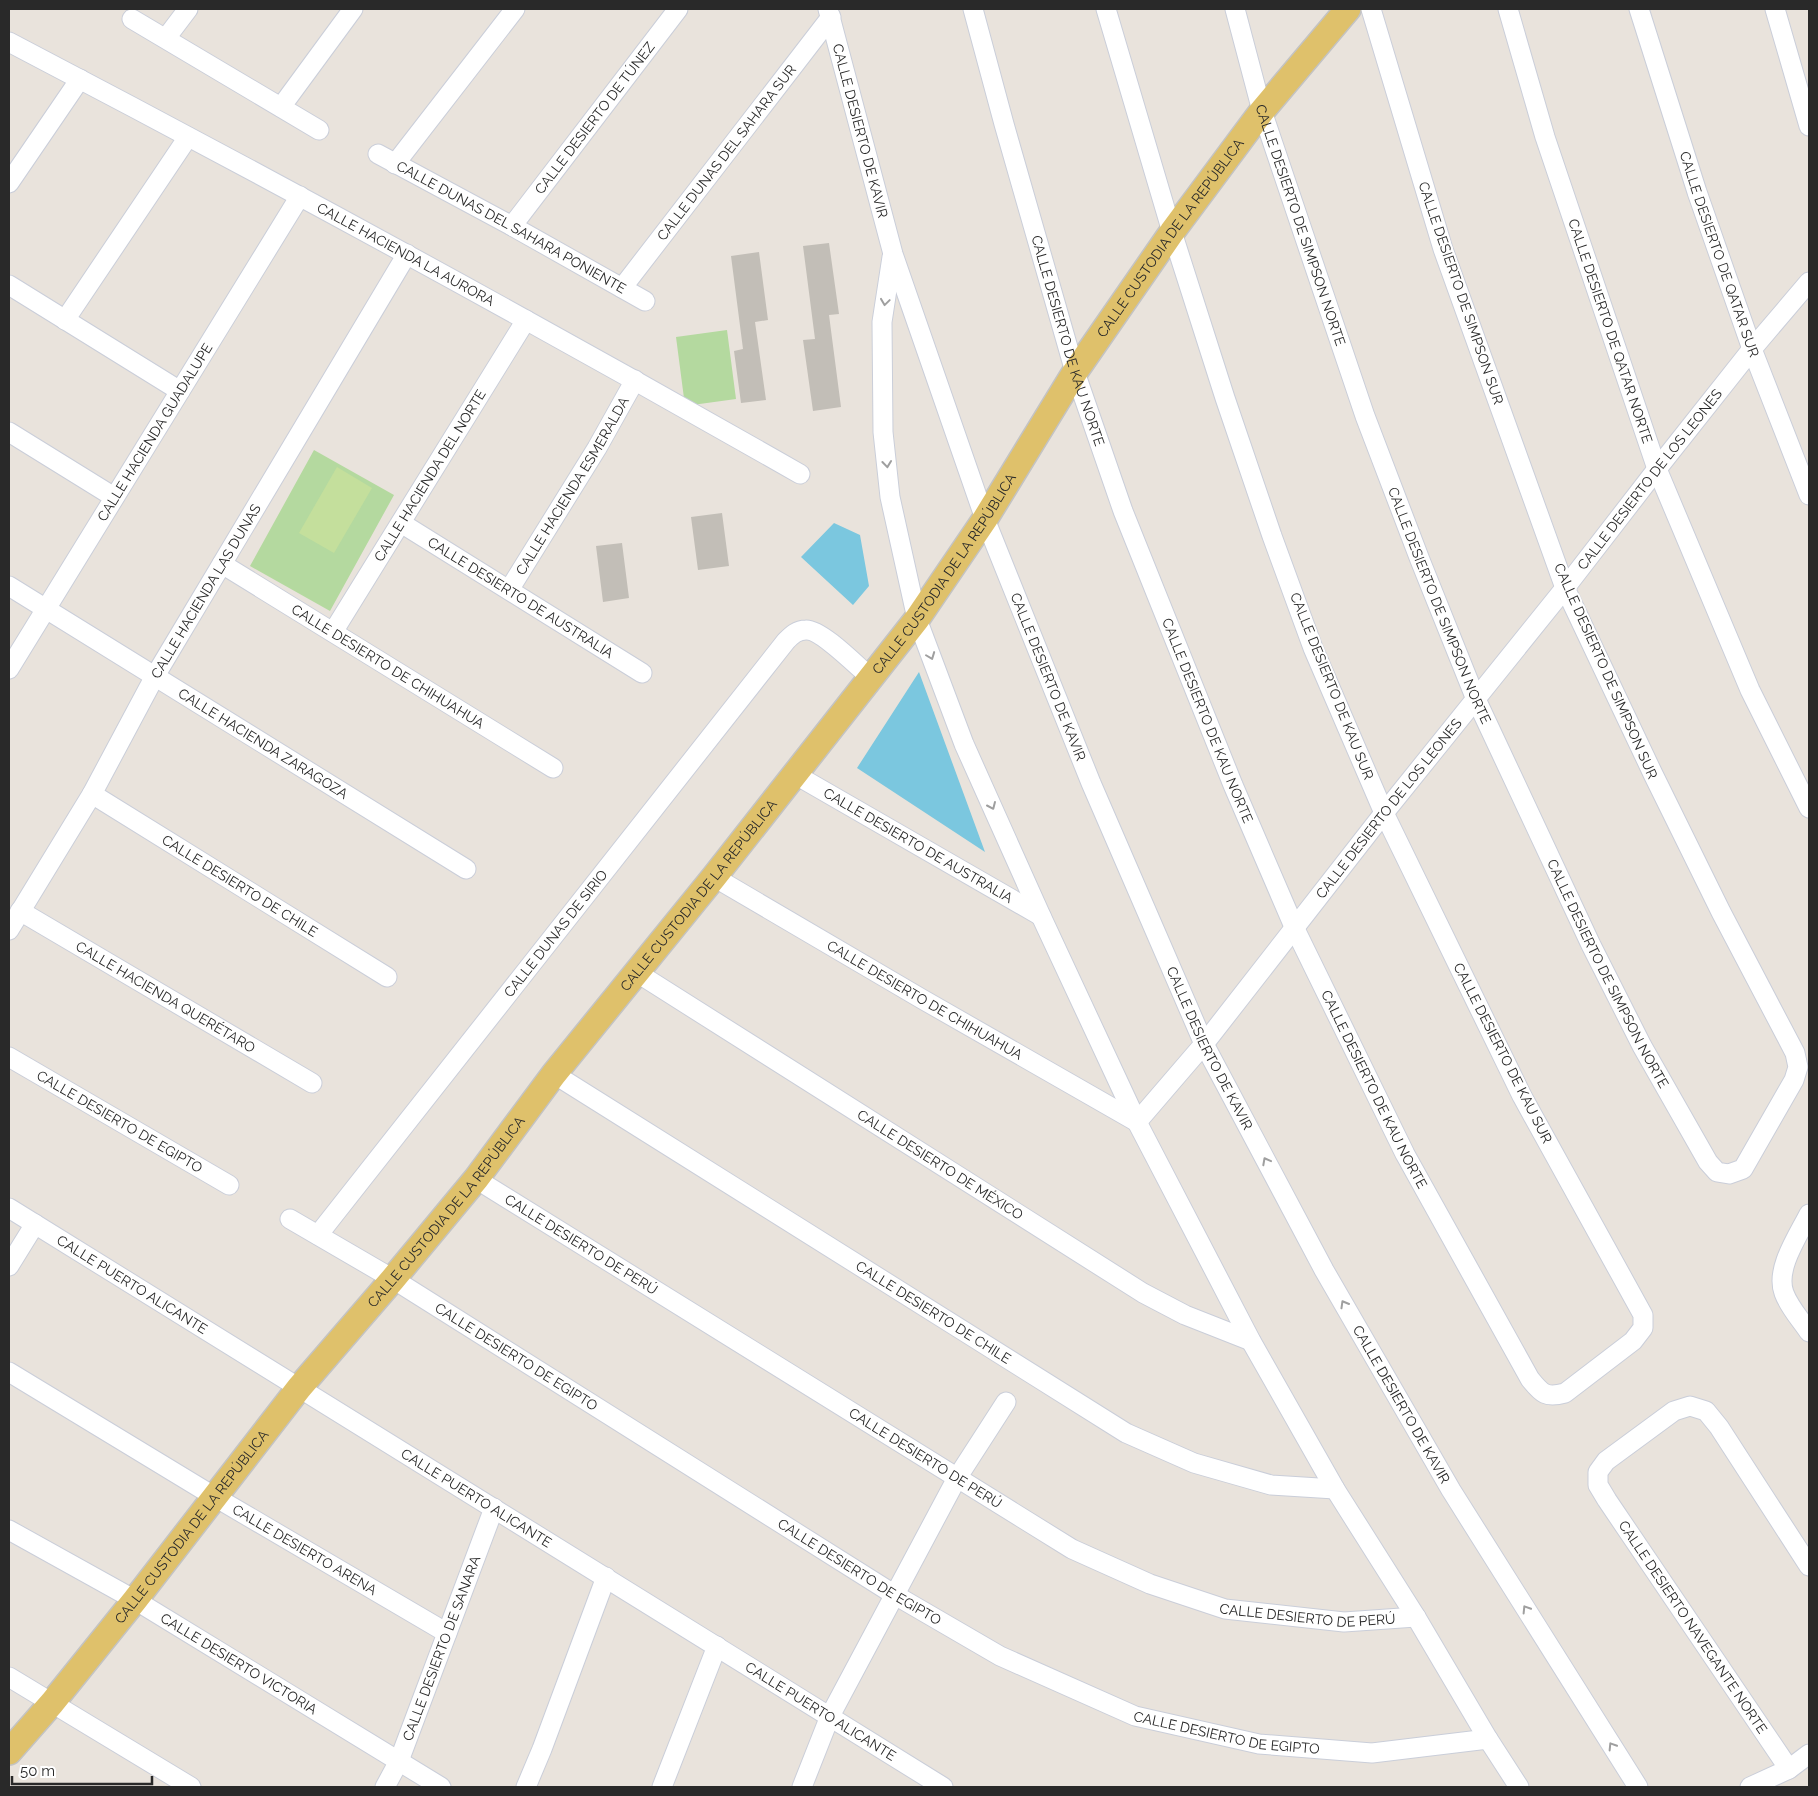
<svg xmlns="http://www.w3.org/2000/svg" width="1818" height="1796" font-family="Raleway,sans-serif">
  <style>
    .green { fill: #b4d99f }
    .pitch { fill: #c4df9c }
    .water { fill: #7bc7df }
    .building { fill: #c2beb7 }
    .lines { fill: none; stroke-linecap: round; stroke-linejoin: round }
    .minor-casing { stroke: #caced9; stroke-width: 21 }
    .major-casing { stroke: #c3c3c3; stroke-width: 28 }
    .minor { stroke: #fff; stroke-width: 19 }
    .major { stroke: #dfc16b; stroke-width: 25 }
    .oneway { stroke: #9f9f9f }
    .labels { text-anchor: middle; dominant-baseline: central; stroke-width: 4; stroke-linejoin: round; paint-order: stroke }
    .street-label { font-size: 14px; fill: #292929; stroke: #fff }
  </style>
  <rect width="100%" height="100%" fill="#e9e3dc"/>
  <path class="green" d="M 727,330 L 736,399 L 685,406 L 676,337 Z
    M 314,450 L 394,495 L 330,611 L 250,566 Z"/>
  <path class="pitch" d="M 337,467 L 372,488 L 334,553 L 299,533 Z"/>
  <path class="water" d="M 834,523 L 860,535 L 869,586 L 853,605 L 801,557 Z
    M 919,672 L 985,852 L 857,768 Z"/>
  <path class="building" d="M 829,243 L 839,314 L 829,315 L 841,407 L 813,411 L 803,340 L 815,339 L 803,246 Z
    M 759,252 L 768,320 L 755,322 L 766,400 L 741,403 L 734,351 L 743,349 L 731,256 Z
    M 722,513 L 729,566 L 698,570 L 691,517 Z
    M 622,543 L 629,598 L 603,602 L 596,546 Z"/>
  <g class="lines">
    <g class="minor-casing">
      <g id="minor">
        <path id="s1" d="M 828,9 L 893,254 L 985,519 L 1091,783 L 1204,1044 L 1324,1270 L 1451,1490 L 1638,1787"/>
        <path id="s2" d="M 973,9 L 1004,124 L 1075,372 L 1123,511 L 1233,785 L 1295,929 L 1405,1154 L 1530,1379 C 1542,1394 1546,1398 1565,1393 L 1633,1341 L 1643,1328 L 1643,1315 L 1522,1096 L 1384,813 L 1313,648 L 1272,536 L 1225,398 L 1172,232 L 1106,9"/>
        <path id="s3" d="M 1235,9 L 1262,111 L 1365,416 L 1420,560 L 1475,697 L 1591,945 L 1642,1046 L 1708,1162 L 1717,1172 L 1729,1174 L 1743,1169 L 1794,1080 L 1798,1067 L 1795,1053 L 1721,912 L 1653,774 L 1565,588 L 1443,249 L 1371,9"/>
        <path id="s4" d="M 1508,9 L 1545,137 L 1657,469 L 1750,690 L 1809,808"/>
        <path id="s5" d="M 1639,9 L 1697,192 L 1752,349 L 1809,495"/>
        <path d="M 1775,9 L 1809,126"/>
        <path d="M 132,19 L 319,130"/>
        <path d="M 166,38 L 188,9"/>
        <path id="s6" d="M 9,42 C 275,181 539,325 800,474"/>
        <path d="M 281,107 L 353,9"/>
        <path id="s7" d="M 378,154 L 512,226 L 645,301"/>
        <path d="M 395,164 L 515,9"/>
        <path d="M 9,183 L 80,79"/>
        <path id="s8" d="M 512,226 L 678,9"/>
        <path d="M 892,257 L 882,322 L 883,432 L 890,497 L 917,619 L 964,744 L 1041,916 L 1137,1122 L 1251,1341 L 1335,1489 L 1416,1617 L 1488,1739 L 1519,1787"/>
        <path d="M 9,285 L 180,391"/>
        <path id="s9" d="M 622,288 L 831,17"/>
        <path d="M 65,320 L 188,137"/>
        <path d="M 9,432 L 114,497"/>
        <path id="s10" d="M 401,523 L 642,673"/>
        <path id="s11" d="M 222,564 L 553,768"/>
        <path id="s12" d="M 9,586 L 466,869"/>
        <path id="s13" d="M 509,590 L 597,448 L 635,380"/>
        <path id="s14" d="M 333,632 L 526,320"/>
        <path id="s15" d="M 9,669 L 300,196"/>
        <path id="s16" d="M 796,775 L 1041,916"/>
        <path id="s17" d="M 92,794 L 387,977"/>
        <path id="s18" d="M 714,877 L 922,999 L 1137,1122 L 1204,1044 L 1384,813 L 1565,588 L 1657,469 L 1752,349 L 1809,282"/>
        <path id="s19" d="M 20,911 L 312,1083"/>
        <path id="s20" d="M 9,930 L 92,794 L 155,676 L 407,254"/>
        <path id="s21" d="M 636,972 L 1143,1293 L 1185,1315 L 1251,1341"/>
        <path id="s22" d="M 9,1057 L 229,1185"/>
        <path id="s23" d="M 554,1074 L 1126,1433 L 1194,1463 L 1271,1485 L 1335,1489"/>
        <path id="s24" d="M 476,1179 L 1072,1549 L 1150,1584 L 1225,1609 L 1344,1622 L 1416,1617"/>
        <path id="s25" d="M 9,1208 L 943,1787"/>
        <path d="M 1809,1214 C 1798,1236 1775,1269 1784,1293 C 1789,1307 1801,1320 1809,1332"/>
        <path id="s26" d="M 290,1219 L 393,1279 L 895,1595 L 1000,1656 L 1135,1716 L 1259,1744 L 1372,1753 L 1488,1739"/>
        <path id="s27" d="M 318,1235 L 786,641 C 792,635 797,630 806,630 C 821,629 858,667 871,678"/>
        <path d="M 9,1266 L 35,1224"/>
        <path id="s28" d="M 9,1372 L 215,1497 L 447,1633"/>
        <path id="s29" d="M 9,1530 L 135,1600 L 441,1787"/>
        <path d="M 9,1677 L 191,1787"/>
        <path d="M 1789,1769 L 1607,1500 L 1598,1485 L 1598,1472 L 1606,1461 L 1674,1411 L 1690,1406 L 1706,1411 L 1719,1427 L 1809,1566"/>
        <path id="s30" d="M 385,1787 L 399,1761 L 494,1508"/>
        <path d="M 526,1787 L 542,1749 L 606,1577"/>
        <path d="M 662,1787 L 717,1646"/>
        <path d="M 802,1787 L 830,1716 L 957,1478 L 1006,1402"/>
        <path d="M 1750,1787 L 1789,1769 L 1809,1754"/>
      </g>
    </g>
    <g class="major-casing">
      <g id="major">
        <path id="s31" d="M 9,1752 L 52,1703 L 135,1600 L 299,1388 L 393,1279 L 476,1179 L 554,1074 L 714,877 L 917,619 L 985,519 L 1075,372 L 1172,232 L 1262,111 L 1348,9"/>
      </g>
    </g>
    <use href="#minor" class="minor"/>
    <use href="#major" class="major"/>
  </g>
  <defs><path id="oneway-chevron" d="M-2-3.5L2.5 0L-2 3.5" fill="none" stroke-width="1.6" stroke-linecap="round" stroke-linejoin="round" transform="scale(1.25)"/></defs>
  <g class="oneway">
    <use href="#oneway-chevron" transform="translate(885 302) rotate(98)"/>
    <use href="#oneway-chevron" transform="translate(887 464) rotate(84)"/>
    <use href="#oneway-chevron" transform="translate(931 656) rotate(69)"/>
    <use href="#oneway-chevron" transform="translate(992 806) rotate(66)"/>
    <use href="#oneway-chevron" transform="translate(1266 1161) rotate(-118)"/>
    <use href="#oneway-chevron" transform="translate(1344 1304) rotate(-120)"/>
    <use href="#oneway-chevron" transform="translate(1526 1609) rotate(-122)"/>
    <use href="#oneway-chevron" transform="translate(1612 1746) rotate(-122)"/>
  </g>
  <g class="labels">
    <g class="street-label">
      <text stroke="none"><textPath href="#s8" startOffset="136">CALLE DESIERTO DE TÚNEZ</textPath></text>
      <text stroke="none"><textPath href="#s1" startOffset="126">CALLE DESIERTO DE KAVIR</textPath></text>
      <text stroke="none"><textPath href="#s9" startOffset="171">CALLE DUNAS DEL SAHARA SUR</textPath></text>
      <text stroke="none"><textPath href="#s3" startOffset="226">CALLE DESIERTO DE SIMPSON NORTE</textPath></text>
      <text stroke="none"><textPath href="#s7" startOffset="152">CALLE DUNAS DEL SAHARA PONIENTE</textPath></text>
      <text stroke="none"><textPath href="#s31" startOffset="1910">CALLE CUSTODIA DE LA REPÚBLICA</textPath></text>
      <text stroke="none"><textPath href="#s5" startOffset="258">CALLE DESIERTO DE QATAR SUR</textPath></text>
      <text stroke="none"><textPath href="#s6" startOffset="450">CALLE HACIENDA LA AURORA</textPath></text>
      <text transform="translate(1461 293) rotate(71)">CALLE DESIERTO DE SIMPSON SUR</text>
      <text stroke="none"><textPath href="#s4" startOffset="338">CALLE DESIERTO DE QATAR NORTE</textPath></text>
      <text stroke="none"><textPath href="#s2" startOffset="345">CALLE DESIERTO DE KAU NORTE</textPath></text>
      <text stroke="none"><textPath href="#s15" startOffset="278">CALLE HACIENDA GUADALUPE</textPath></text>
      <text stroke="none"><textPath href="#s14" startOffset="184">CALLE HACIENDA DEL NORTE</textPath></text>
      <text stroke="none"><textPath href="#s18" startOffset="1311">CALLE DESIERTO DE LOS LEONES</textPath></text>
      <text stroke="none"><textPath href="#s13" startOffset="122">CALLE HACIENDA ESMERALDA</textPath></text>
      <text stroke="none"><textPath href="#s31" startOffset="1505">CALLE CUSTODIA DE LA REPÚBLICA</textPath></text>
      <text stroke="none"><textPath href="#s20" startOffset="392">CALLE HACIENDA LAS DUNAS</textPath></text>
      <text stroke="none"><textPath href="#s10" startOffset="141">CALLE DESIERTO DE AUSTRALIA</textPath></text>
      <text stroke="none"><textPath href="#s3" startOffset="631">CALLE DESIERTO DE SIMPSON NORTE</textPath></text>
      <text stroke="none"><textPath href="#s11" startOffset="195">CALLE DESIERTO DE CHIHUAHUA</textPath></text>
      <text transform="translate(1606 671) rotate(66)">CALLE DESIERTO DE SIMPSON SUR</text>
      <text stroke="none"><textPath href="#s1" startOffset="704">CALLE DESIERTO DE KAVIR</textPath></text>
      <text transform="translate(1332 686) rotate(68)">CALLE DESIERTO DE KAU SUR</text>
      <text stroke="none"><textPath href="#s2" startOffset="750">CALLE DESIERTO DE KAU NORTE</textPath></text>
      <text stroke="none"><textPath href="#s12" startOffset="299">CALLE HACIENDA ZARAGOZA</textPath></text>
      <text stroke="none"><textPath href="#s18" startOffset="891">CALLE DESIERTO DE LOS LEONES</textPath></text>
      <text stroke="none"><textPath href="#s16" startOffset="141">CALLE DESIERTO DE AUSTRALIA</textPath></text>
      <text stroke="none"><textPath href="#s17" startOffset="174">CALLE DESIERTO DE CHILE</textPath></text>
      <text stroke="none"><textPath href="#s31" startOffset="1100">CALLE CUSTODIA DE LA REPÚBLICA</textPath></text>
      <text stroke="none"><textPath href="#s27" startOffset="384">CALLE DUNAS DE SIRIO</textPath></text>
      <text stroke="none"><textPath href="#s3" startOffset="1036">CALLE DESIERTO DE SIMPSON NORTE</textPath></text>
      <text stroke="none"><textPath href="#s19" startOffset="169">CALLE HACIENDA QUERÉTARO</textPath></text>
      <text stroke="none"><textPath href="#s18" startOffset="244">CALLE DESIERTO DE CHIHUAHUA</textPath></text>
      <text stroke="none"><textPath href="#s1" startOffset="1109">CALLE DESIERTO DE KAVIR</textPath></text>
      <text transform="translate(1503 1053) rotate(63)">CALLE DESIERTO DE KAU SUR</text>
      <text stroke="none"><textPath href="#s2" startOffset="1155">CALLE DESIERTO DE KAU NORTE</textPath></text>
      <text stroke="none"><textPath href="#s22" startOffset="128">CALLE DESIERTO DE EGIPTO</textPath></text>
      <text stroke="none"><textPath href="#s21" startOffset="360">CALLE DESIERTO DE MÉXICO</textPath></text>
      <text stroke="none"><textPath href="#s31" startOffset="695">CALLE CUSTODIA DE LA REPÚBLICA</textPath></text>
      <text stroke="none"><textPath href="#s24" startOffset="124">CALLE DESIERTO DE PERÚ</textPath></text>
      <text stroke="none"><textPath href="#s25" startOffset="145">CALLE PUERTO ALICANTE</textPath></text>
      <text stroke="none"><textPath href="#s23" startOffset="448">CALLE DESIERTO DE CHILE</textPath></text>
      <text stroke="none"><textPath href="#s26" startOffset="265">CALLE DESIERTO DE EGIPTO</textPath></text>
      <text stroke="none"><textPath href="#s1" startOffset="1514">CALLE DESIERTO DE KAVIR</textPath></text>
      <text stroke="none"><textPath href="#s24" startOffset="529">CALLE DESIERTO DE PERÚ</textPath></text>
      <text stroke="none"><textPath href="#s25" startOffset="550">CALLE PUERTO ALICANTE</textPath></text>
      <text stroke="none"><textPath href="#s31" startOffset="290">CALLE CUSTODIA DE LA REPÚBLICA</textPath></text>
      <text stroke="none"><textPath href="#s28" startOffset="345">CALLE DESIERTO ARENA</textPath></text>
      <text stroke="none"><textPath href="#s26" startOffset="670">CALLE DESIERTO DE EGIPTO</textPath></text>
      <text stroke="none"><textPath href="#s24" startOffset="949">CALLE DESIERTO DE PERÚ</textPath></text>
      <text transform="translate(1693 1627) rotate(56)">CALLE DESIERTO NAVEGANTE NORTE</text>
      <text stroke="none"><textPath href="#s30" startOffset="150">CALLE DESIERTO DE SANARA</textPath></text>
      <text stroke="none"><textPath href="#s29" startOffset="266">CALLE DESIERTO VICTORIA</textPath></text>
      <text stroke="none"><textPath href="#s25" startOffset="955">CALLE PUERTO ALICANTE</textPath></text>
      <text stroke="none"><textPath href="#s26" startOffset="1075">CALLE DESIERTO DE EGIPTO</textPath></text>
    </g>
  </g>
  <rect width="1818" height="1796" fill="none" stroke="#292929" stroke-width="20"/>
  <path d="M12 1776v8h140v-8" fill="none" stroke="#292929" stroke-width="2.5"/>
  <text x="20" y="1776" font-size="15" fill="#292929" stroke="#ffffff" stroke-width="4" paint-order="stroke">50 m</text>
</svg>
